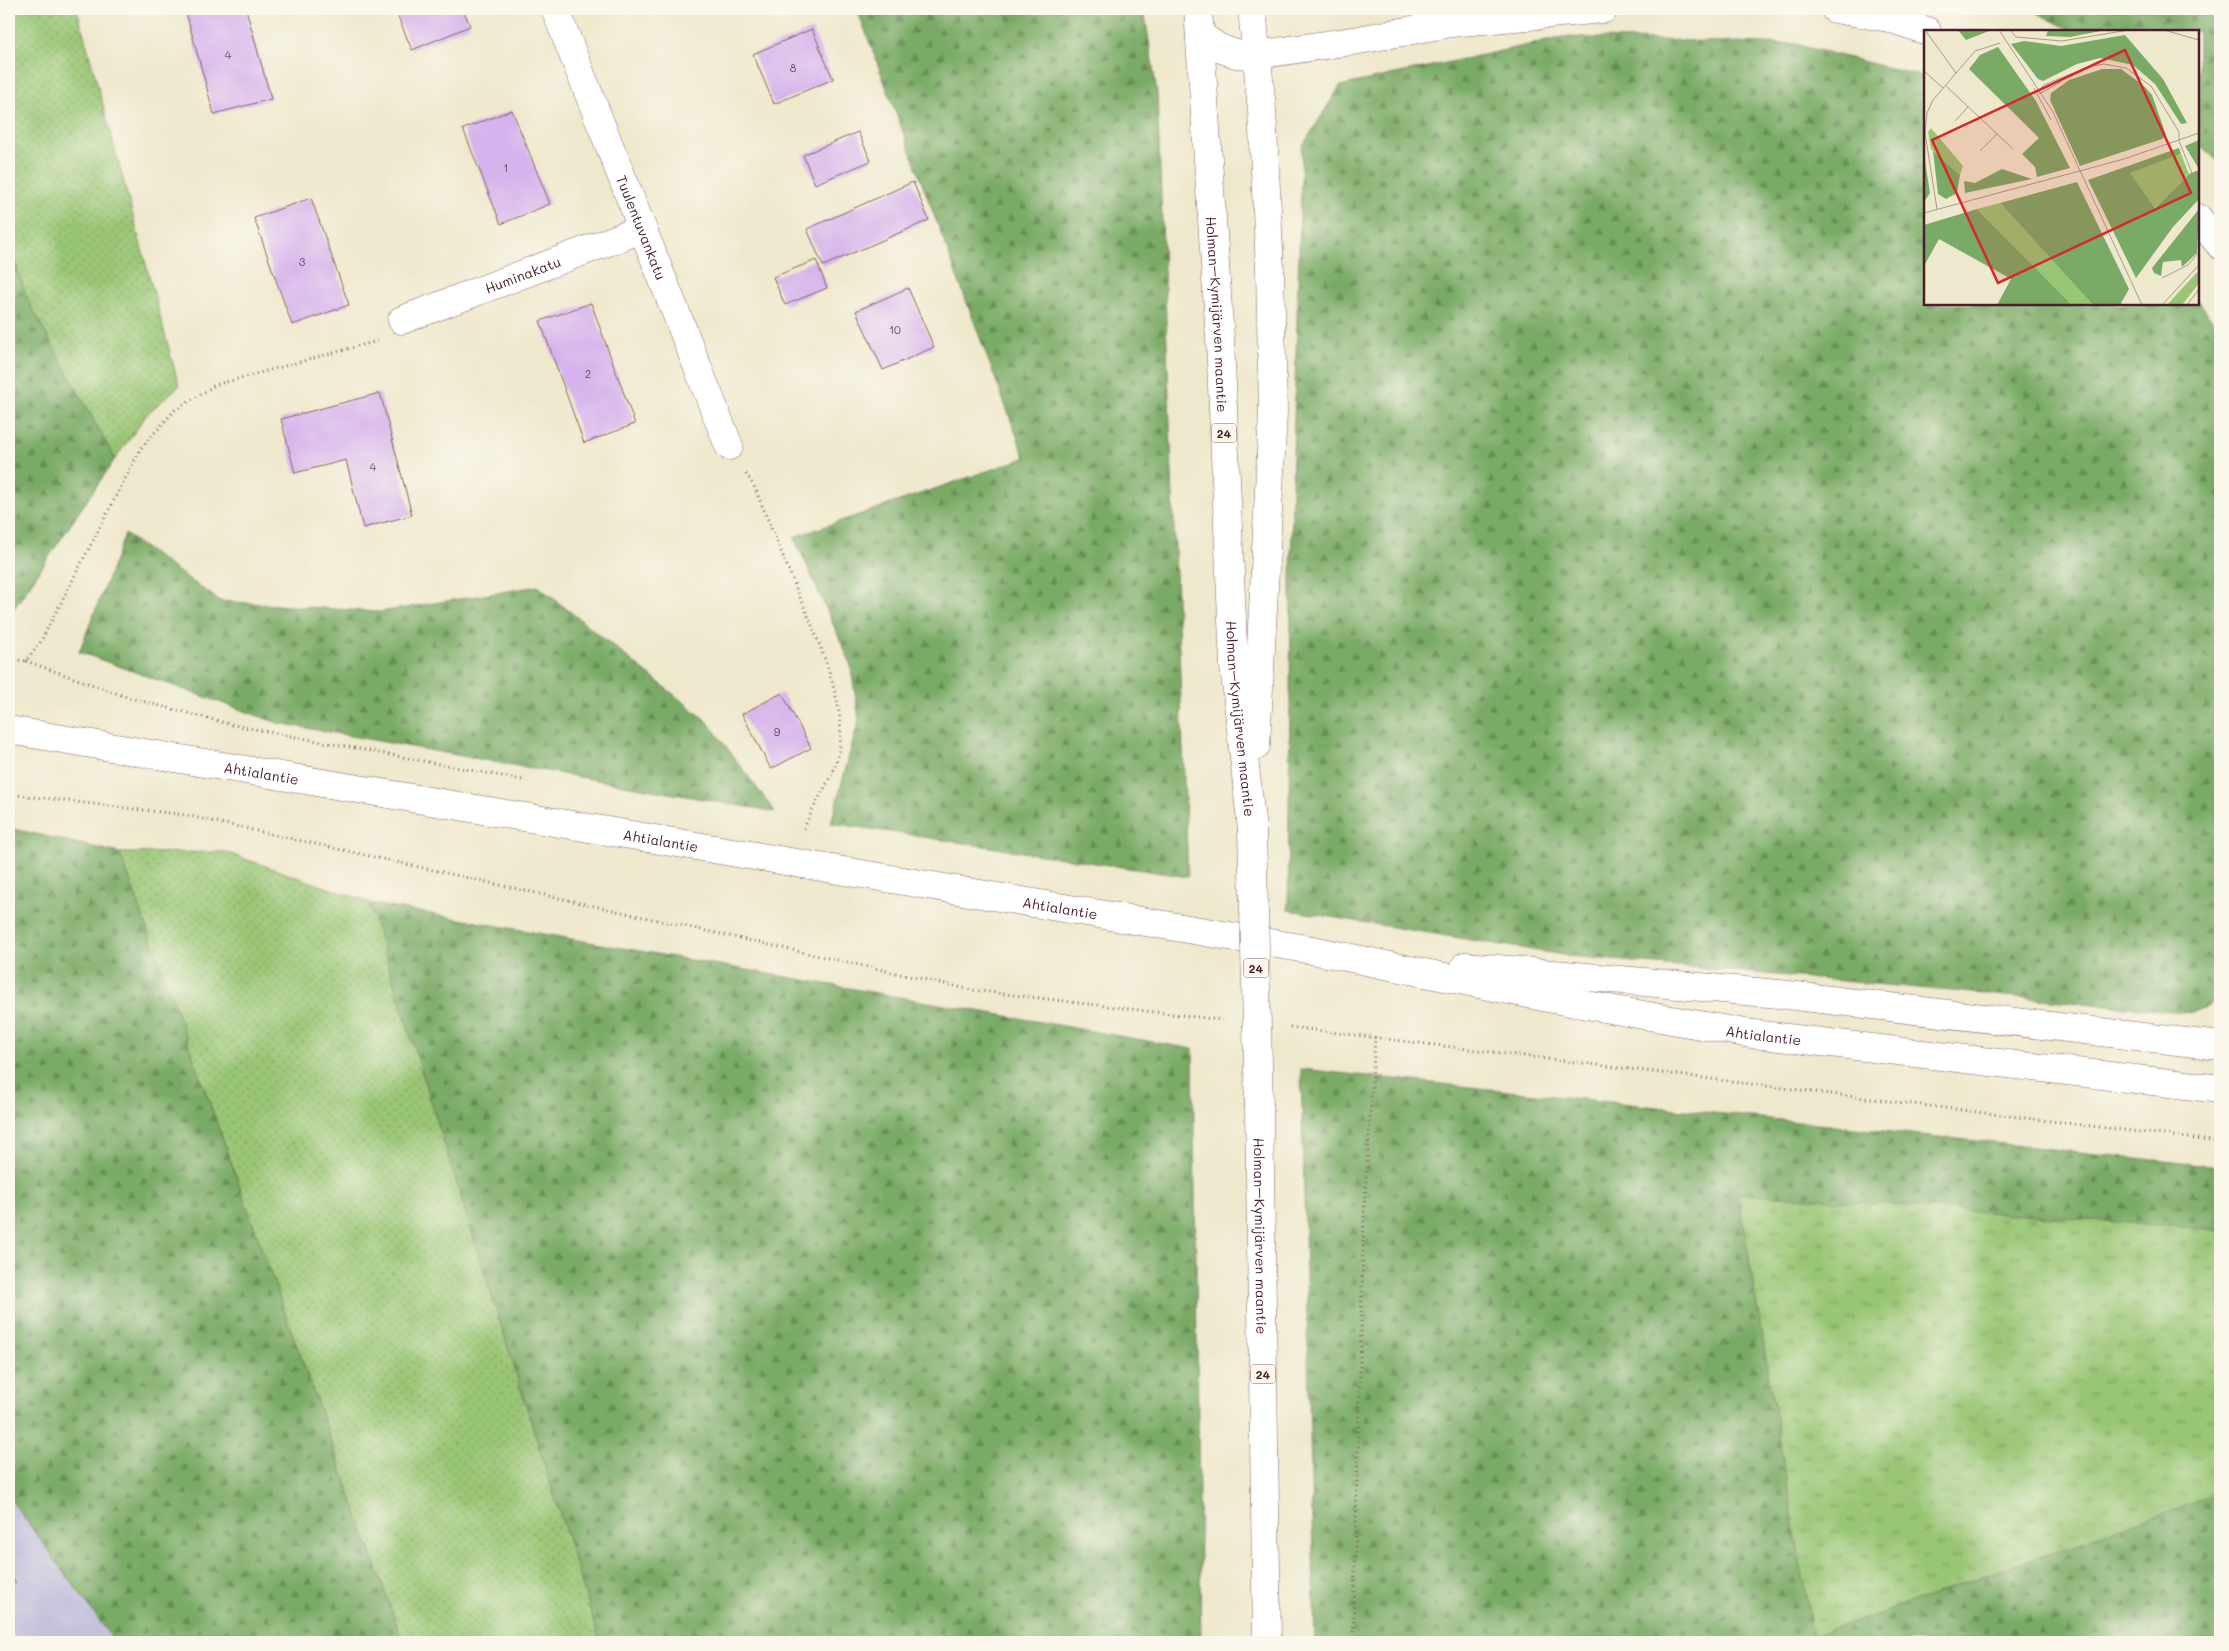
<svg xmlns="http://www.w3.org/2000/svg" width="2229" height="1651" font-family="Mali,sans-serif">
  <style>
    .industrial { fill: #c3c1db }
    .grass { fill: url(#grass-dots); stroke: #727250 }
    .forest { fill: url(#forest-firs); stroke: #626548 }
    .park { fill: url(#park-tufts); stroke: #727250 }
    .building { fill: #d5b3ec }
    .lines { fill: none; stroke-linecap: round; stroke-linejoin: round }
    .minor-casing { stroke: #836563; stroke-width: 29 }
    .secondary-casing { stroke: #836563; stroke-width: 29 }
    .trunk-casing { stroke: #836563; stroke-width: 29 }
    .path { stroke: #836563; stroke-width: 3; stroke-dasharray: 1 4; stroke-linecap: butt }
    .minor { stroke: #fff; stroke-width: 28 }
    .secondary { stroke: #fff; stroke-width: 28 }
    .trunk { stroke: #fff; stroke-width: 28 }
    .trunk-bridge-casing { stroke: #836563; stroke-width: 29; stroke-linecap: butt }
    .trunk-bridge { stroke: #fff; stroke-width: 28 }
    .labels { text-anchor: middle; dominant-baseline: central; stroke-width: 5; stroke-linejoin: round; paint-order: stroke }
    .number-label { font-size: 11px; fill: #6d445b }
    .shield { fill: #fbf7ec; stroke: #7f6065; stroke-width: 1 }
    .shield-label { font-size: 12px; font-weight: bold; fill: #4a1f2b }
    .street-label { font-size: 14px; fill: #4a1f2b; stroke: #fbf7ec }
    .inset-road { fill: none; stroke: #ac988c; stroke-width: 1 }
    .view { fill: #d62828; fill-opacity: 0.15; stroke: #d62828; stroke-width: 2.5 }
    .inset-edge { fill: none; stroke: #4a1f2b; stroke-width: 2.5 }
  </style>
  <defs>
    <pattern id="grass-dots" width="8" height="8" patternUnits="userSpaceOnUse" patternTransform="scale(1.25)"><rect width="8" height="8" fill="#99c674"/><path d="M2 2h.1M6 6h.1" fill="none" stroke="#7fa05f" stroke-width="1.8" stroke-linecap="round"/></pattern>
    <pattern id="forest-firs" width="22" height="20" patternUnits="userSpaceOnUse" patternTransform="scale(1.25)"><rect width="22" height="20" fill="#7aab66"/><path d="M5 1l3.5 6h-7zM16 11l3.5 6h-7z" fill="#668b54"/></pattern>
    <pattern id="park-tufts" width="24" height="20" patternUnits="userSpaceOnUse" patternTransform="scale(1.25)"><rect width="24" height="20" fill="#99c674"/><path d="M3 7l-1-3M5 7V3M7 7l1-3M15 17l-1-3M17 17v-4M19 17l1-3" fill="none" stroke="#7fa05f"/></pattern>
  </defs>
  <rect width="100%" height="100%" fill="#fbf7ec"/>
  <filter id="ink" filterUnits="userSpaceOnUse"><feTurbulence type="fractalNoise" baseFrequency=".02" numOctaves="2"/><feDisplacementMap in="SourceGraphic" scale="10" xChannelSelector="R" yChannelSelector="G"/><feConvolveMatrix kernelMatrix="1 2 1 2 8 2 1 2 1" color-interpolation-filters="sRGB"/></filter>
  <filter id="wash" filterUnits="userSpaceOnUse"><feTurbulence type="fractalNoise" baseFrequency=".0096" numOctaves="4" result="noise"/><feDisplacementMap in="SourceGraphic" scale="20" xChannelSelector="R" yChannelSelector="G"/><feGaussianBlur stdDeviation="1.12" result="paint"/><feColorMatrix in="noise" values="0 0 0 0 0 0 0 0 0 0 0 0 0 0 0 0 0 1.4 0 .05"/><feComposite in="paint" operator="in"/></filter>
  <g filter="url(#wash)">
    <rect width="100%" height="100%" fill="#eee8cc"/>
    <path class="industrial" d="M 9,1497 L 115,1642 L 9,1642 Z"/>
    <path class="grass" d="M 9,9 L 77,9 L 179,386 L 148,413 L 115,459 L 28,301 L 9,246 Z
      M 225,852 L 369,902 L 600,1642 L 403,1642 L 120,853 Z"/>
    <path class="forest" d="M 857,9 L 1144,9 L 1157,93 L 1188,877 L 831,823 L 859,719 L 850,662 L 794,537 L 1025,458 Z
      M 2030,9 L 2220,9 L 2220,163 L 2198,143 L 2198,31 L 2072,31 Z
      M 1565,37 L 1795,44 L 1925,77 L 1925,304 L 2198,304 L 2198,300 L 2213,321 L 2220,339 L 2220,1001 L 2192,1013 L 1569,956 L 1288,910 L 1292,489 L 1302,147 L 1340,86 Z
      M 9,246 L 28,301 L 115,459 L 9,616 Z
      M 125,534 L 220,601 L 380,612 L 538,586 L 707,721 L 775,812 L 278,723 L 79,652 Z
      M 9,828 L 120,853 L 403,1642 L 115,1642 L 9,1497 Z
      M 369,903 L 1193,1049 L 1201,1642 L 600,1642 Z
      M 1301,1069 L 2220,1167 L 2220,1230 L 1738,1194 L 1813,1637 L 2220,1493 L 2220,1642 L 1315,1642 Z"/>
    <path class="park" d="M 1738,1193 L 2220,1230 L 2220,1493 L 1813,1637 Z"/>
    <g id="blocks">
      <path class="building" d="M 185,9 L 246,9 L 271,99 L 214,114 Z
        M 395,9 L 463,9 L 470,26 L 412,50 Z
        M 812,29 L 833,79 L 774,104 L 753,54 Z
        M 512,110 L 550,204 L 501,224 L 463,129 Z
        M 858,132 L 871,161 L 815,184 L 803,155 Z
        M 913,182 L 929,220 L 823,266 L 807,229 Z
        M 311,198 L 349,305 L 292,325 L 254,218 Z
        M 816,260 L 827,288 L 785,305 L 773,277 Z
        M 908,288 L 934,347 L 883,370 L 856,311 Z
        M 591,303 L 635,424 L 584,443 L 540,321 Z
        M 380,393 L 412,515 L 363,528 L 346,460 L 295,473 L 281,419 Z
        M 782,693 L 811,748 L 771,769 L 742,714 Z
        M 9,1573 L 16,1583 L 9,1588 Z"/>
    </g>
  </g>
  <g filter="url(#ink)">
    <use href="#blocks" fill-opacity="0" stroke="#836563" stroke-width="1"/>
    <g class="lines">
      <g class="minor-casing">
        <g id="minor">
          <path id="s1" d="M 555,9 L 729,446"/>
          <path id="s2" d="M 402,320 L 642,229"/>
        </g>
      </g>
      <g class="secondary-casing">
        <g id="secondary">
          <path id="s3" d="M 9,730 L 1312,950 L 1553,999 L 1745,1033 L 2220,1089"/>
          <path d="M 1465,966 L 1779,994 L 2220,1046"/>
        </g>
      </g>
      <g class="trunk-casing">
        <g id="trunk">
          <path id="s4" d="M 1198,9 L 1220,339 L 1234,666 L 1252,830"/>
          <path d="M 1252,9 L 1262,110 L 1270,270 L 1273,412 L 1256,746"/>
          <path d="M 1835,9 L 1889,18 L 1927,31"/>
          <path d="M 1200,35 L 1219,48 L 1236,54 L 1257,55 L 1359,40 L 1450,23 L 1604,9"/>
          <path d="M 2198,218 L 2220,245"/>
          <path id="s5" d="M 1259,1106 L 1267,1642"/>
        </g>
      </g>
      <path class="path" d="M 746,474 L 754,486 C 768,520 782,554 796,588 C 814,630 846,700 840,745 C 837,775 814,801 804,829
        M 9,659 L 26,661 L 40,643 L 141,448 L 175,410 L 215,385 L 377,341
        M 26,661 L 130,698 L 233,725 L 523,780
        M 9,794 L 185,815 L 972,990 L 1222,1020
        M 1290,1027 L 2220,1142
        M 1353,1642 L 1364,1213 L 1375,1036"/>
      <use href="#minor" class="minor"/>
      <use href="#secondary" class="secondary"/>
      <use href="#trunk" class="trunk"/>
      <g class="trunk-bridge-casing">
        <path id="trunk-bridge" d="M 1252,830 L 1259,1106"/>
      </g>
      <use href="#trunk-bridge" class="trunk-bridge"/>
    </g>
  </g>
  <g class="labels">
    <g class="number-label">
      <text x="228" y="54">4</text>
      <text x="793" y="67">8</text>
      <text x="506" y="167">1</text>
      <text x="302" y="261">3</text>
      <text x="895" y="329">10</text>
      <text x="588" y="373">2</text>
      <text x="373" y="466">4</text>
      <text x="777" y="731">9</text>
    </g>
    <g class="shield">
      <rect x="1211.5" y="423.5" width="25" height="19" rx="4"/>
      <rect x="1243.5" y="958.5" width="25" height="19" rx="4"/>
      <rect x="1250.5" y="1364.5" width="25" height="19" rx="4"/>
    </g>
    <g class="shield-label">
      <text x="1224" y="433">24</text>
      <text x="1256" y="968">24</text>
      <text x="1263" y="1374">24</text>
    </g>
    <g class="street-label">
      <text stroke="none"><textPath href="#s1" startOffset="235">Tuulentuvankatu</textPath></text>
      <text stroke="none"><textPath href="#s2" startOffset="129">Huminakatu</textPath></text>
      <text stroke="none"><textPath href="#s4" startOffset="306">Holman–Kymijärven maantie</textPath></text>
      <text stroke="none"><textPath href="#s4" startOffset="711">Holman–Kymijärven maantie</textPath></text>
      <text stroke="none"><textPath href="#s3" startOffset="256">Ahtialantie</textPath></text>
      <text stroke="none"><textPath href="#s3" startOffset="661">Ahtialantie</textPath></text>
      <text stroke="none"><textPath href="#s3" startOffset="1066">Ahtialantie</textPath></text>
      <text stroke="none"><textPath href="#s3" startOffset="1781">Ahtialantie</textPath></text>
      <text stroke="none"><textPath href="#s5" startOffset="130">Holman–Kymijärven maantie</textPath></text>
    </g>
  </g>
  <g transform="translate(1924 30)">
    <rect width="275" height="275" fill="#eee8cc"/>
    <path d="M 7,98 L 39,136 L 36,145 L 7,119 L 4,102 ZM 76,173 L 169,275 L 148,275 L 53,179 ZM 275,240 L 275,253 L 258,275 L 243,275 Z" fill="#99c674"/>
    <path d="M 34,0 L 64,0 L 65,1 L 42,10 ZM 124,0 L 182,0 L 146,7 L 122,6 ZM 201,5 L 239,49 L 263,93 L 257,94 L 231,54 L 209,35 L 176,28 L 153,34 L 119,51 L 114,49 L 87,14 L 100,11 L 137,16 ZM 74,17 L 112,71 L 146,138 L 113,147 L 111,137 L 98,124 L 115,108 L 45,39 L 56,25 ZM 178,39 L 197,39 L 220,56 L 228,65 L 242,105 L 238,109 L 156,136 L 126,70 L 127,63 L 145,50 ZM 275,110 L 275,139 L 261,116 ZM 255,118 L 257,124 L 207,143 L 231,178 L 265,144 L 275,140 L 275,169 L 249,197 L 212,248 L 164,150 ZM 9,121 L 36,145 L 33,163 L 22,169 L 14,164 ZM 0,125 L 6,163 L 0,172 ZM 78,139 L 108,149 L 41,163 L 40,151 L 51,153 ZM 153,152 L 205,259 L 196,275 L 169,275 L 76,173 ZM 53,179 L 148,275 L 73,275 L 87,249 L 15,209 L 0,236 L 0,195 ZM 275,179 L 273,223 L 258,237 L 257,230 L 239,232 L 237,246 L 230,243 L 228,238 Z" fill="#7aab66"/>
    <path d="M 257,124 L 265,144 L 231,178 L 206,143 Z" fill="#99c674"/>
    <path class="inset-road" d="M 1,0 L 32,43M 75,0 L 129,82 L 218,275M 86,0 L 92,7 L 138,11 L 205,0M 240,0 L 275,10M 0,41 L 19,58M 21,55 L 89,119M 110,58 L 127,90M 113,62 L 120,55 L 164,37 L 180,34 L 202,38 L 227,56 L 255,102 L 255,111M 115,64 L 137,52M 31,91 L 44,77M 255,111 L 268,143M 56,121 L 73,104M 13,179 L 1,103 L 3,83 L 9,70 L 51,21 L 76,13M 0,183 L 200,129 L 275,103M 238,248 L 264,235 L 275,222M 238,275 L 275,235M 263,275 L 275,259"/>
    <path class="view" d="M 201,20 L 267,163 L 74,253 L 8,110 Z"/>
    <rect width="275" height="275" class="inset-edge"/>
  </g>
  <rect width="2229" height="1651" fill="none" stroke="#fbf7ec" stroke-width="30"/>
</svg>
